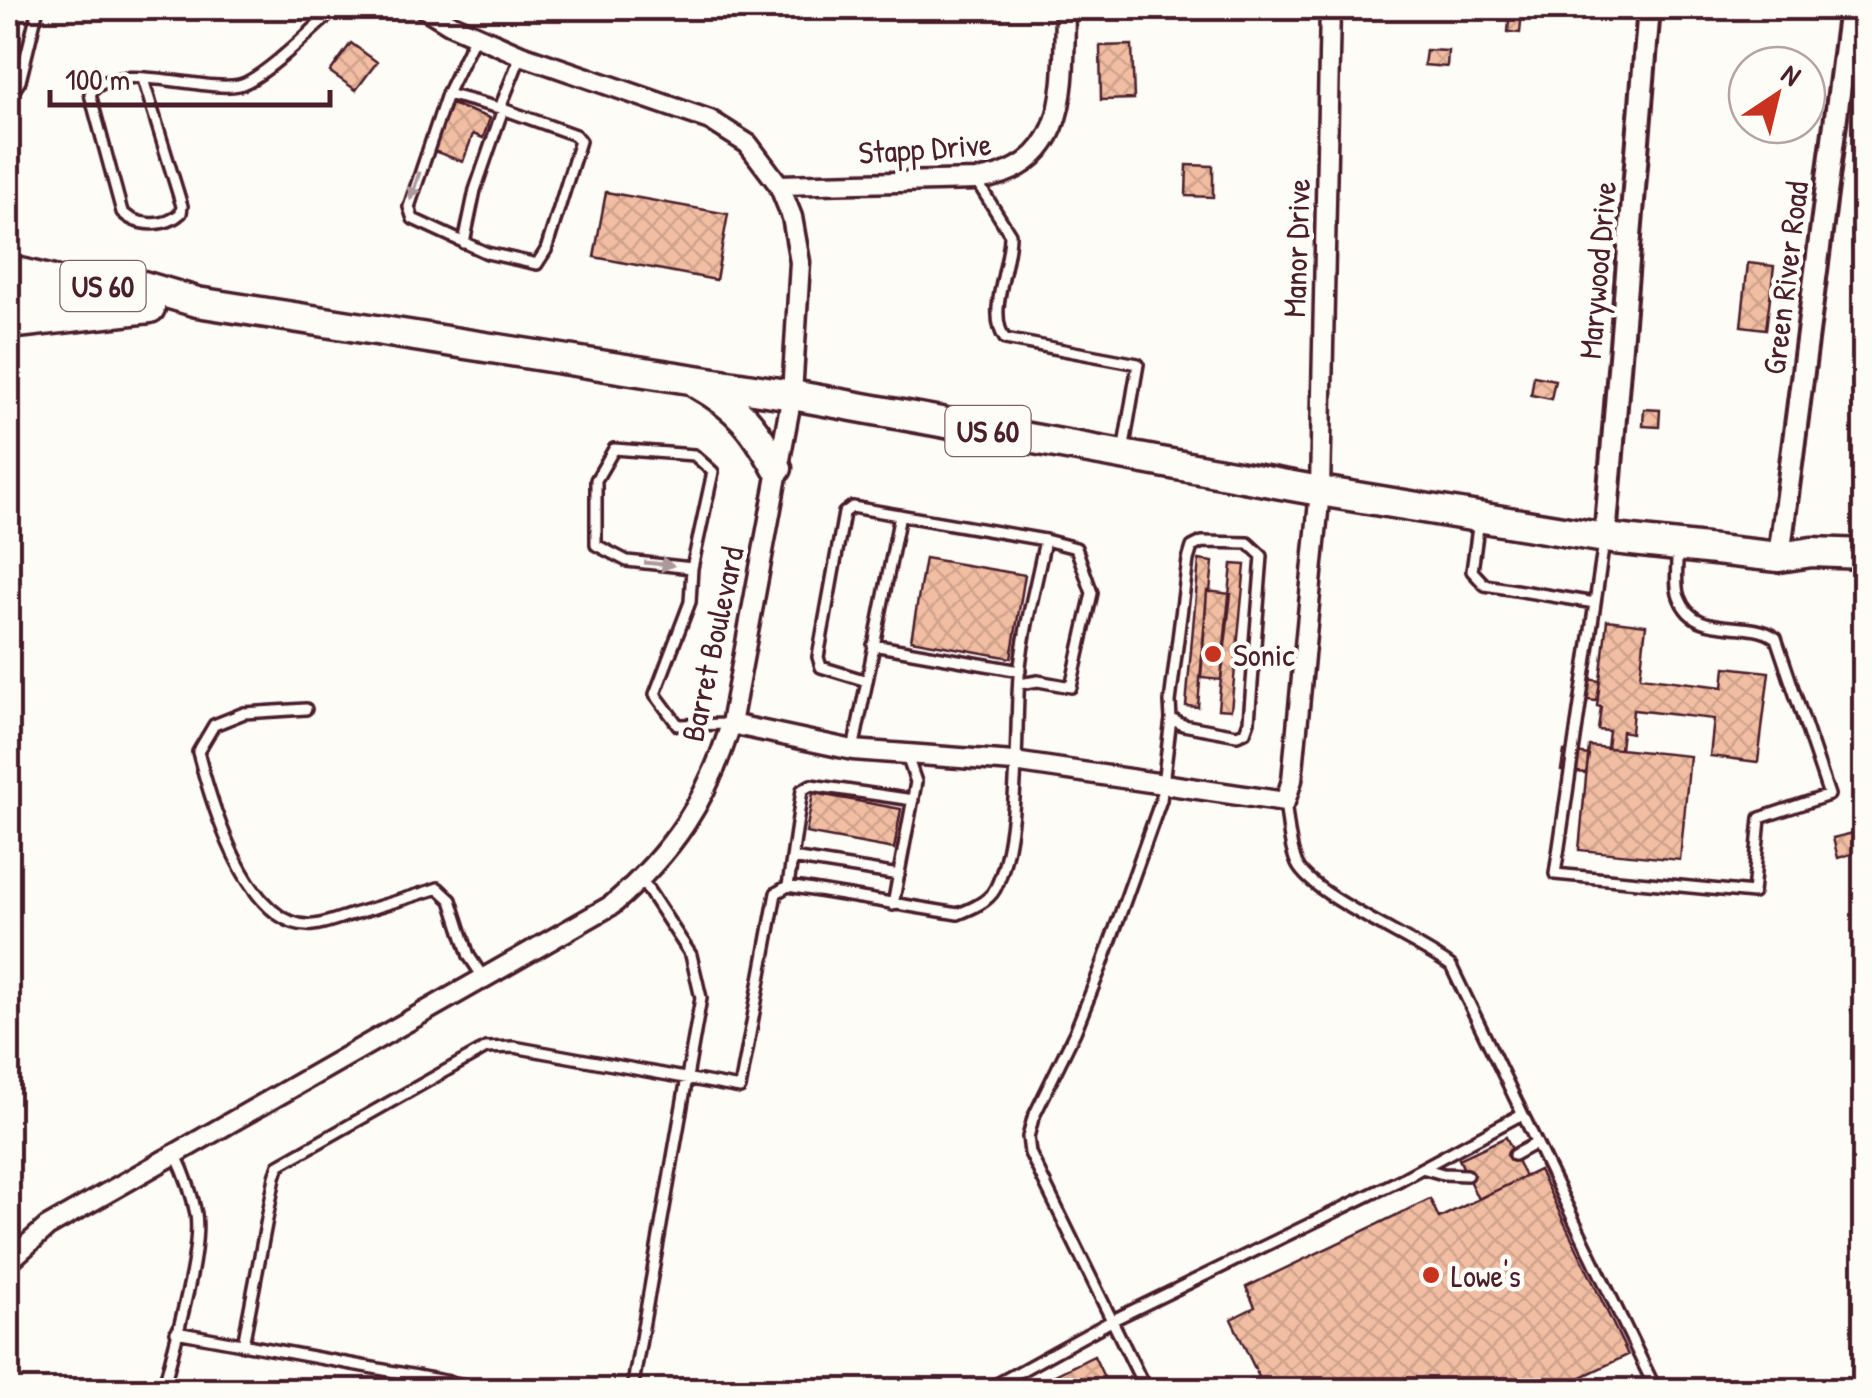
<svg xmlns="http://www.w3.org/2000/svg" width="1872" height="1398" font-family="'Patrick Hand',sans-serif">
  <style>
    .building { fill: url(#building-cross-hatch); stroke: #4a1f2b; stroke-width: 2.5 }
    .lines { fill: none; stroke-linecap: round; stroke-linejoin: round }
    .service-casing { stroke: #4a1f2b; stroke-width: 16 }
    .minor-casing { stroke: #4a1f2b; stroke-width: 25 }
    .tertiary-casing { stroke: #4a1f2b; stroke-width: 28 }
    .primary-casing { stroke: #4a1f2b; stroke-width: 35 }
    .trunk-casing { stroke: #4a1f2b; stroke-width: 35 }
    .service { stroke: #fdfcf7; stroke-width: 9 }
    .minor { stroke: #fdfcf7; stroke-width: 18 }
    .tertiary { stroke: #fdfcf7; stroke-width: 20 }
    .primary { stroke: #fdfcf7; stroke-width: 28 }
    .trunk { stroke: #fdfcf7; stroke-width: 28 }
    .oneway { fill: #ac999b }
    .poi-dot { fill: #c8321e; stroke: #fdfcf7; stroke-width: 4 }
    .labels { text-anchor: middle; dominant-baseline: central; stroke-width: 9; stroke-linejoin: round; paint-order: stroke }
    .shield { fill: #fdfcf7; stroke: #806168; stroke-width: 2.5 }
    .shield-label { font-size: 30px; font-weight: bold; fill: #4a1f2b }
    .street-label { font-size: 32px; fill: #4a1f2b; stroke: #fdfcf7 }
    .poi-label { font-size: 32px; fill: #4a1f2b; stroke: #fdfcf7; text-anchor: start }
  </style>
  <defs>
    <pattern id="building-cross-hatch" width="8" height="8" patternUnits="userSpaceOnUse" patternTransform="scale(2.5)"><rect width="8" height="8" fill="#f2bea3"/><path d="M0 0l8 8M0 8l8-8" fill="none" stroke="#d1a38c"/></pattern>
  </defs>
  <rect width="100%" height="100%" fill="#fdfcf7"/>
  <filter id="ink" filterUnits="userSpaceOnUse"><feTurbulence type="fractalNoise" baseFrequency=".01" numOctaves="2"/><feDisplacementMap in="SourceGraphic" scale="20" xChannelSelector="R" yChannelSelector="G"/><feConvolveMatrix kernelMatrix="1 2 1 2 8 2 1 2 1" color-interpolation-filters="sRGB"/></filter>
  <g filter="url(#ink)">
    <path class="building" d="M 1467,8 L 1505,8 L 1505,15 L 1467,11 Z
      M 1510,10 L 1522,11 L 1520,33 L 1508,32 Z
      M 351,43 L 377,62 L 356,90 L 330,72 Z
      M 1132,45 L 1134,99 L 1101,100 L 1100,46 Z
      M 1426,50 L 1448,51 L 1447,67 L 1424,65 Z
      M 451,104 L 490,118 L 483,138 L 473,134 L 463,162 L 434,151 Z
      M 1187,165 L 1213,166 L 1213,197 L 1186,196 Z
      M 606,192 L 728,214 L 716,280 L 594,257 Z
      M 1748,263 L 1774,266 L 1766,329 L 1741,326 Z
      M 1534,376 L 1555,380 L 1551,399 L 1531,395 Z
      M 1644,409 L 1660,410 L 1659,427 L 1643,426 Z
      M 925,558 L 1025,575 L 1011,658 L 911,640 Z
      M 1199,560 L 1213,562 L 1210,592 L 1207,591 L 1198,707 L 1186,706 Z
      M 1232,564 L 1245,565 L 1231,710 L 1218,709 Z
      M 1207,591 L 1231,594 L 1221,680 L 1201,678 Z
      M 1607,620 L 1646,625 L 1640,677 L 1723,687 L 1725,667 L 1769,672 L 1758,762 L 1710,756 L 1714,719 L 1633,710 L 1631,733 L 1622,731 L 1620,749 L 1607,748 L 1609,731 L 1598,730 L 1601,707 L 1597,706 Z
      M 1581,678 L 1600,681 L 1597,701 L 1579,699 Z
      M 1589,746 L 1690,756 L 1680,860 L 1579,850 Z
      M 1564,751 L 1589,755 L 1586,773 L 1561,770 Z
      M 813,793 L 901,809 L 894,849 L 806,833 Z
      M 1857,832 L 1862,851 L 1838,858 L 1833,838 Z
      M 1864,1006 L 1864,1050 L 1851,1010 Z
      M 1506,1137 L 1525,1177 L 1478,1199 L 1459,1159 Z
      M 1539,1170 L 1628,1355 L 1554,1390 L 1250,1390 L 1246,1383 L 1259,1377 L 1231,1319 L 1255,1307 L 1246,1287 L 1430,1199 L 1439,1218 Z
      M 1094,1356 L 1110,1390 L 1024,1390 Z"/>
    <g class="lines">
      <g class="service-casing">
        <path id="service" d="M 475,36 L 447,94 L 409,207 L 413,219 L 487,253 L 537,264 L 546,250 L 580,141 L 575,135 L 503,109 L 502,103 L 521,55
          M 143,79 L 182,206 L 181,213 C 165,228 137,227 122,212 L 90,94 C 113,58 203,93 239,85 C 262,80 317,25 336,8
          M 447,94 L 503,109 L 475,190 L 464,243
          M 8,99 L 20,81 L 38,8
          M 976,180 L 1010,234 C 1011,265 986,312 1005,339 L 1138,364 L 1123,452
          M 1479,520 L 1472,571 L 1485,585 L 1595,603 L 1604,542
          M 1202,542 L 1248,543 L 1262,556 L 1249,721 L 1245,732 L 1237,735 L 1183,725 L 1171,719 L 1170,702 L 1188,560 L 1192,547 Z
          M 692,568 L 627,561 L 596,545 L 596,480 L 614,449 L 694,455 L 713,472 L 692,568 L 690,602 L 655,694 L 678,725 L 731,724
          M 1595,603 L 1555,874 L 1753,893 L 1760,818 L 1829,795 L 1776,638 C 1746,617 1695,641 1679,597 C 1674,584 1678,563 1677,549
          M 873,645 L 1020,671
          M 867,681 L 900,515
          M 1019,684 L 1038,681 L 1071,687 L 1092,593 L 1076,548 L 1045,540
          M 306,709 L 244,713 L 214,725 L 198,752 C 211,802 247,930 313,925 C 325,924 339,918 350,915 C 380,906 409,898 438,888 L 451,900 L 469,956 L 483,977
          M 1285,802 C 1288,821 1289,846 1297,864 C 1312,896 1417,940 1451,966 L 1656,1390
          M 792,858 L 899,875
          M 788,886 L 802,790 L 811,785 L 913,800
          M 893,905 L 916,782 L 907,756
          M 1514,1155 L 1536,1143
          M 1422,1168 L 1443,1174 L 1467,1175
          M 176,1332 L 494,1390
          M 243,1345 L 275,1177 L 279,1165 L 486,1048 L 514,1047 L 740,1088 L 776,893 L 788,886 L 958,914 C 971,909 988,902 995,889 C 1020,841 1015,733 1019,676 C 1023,631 1036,585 1045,540 L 852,507 L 844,513 L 818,657 L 821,667 L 867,681 L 853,750
          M 163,1390 C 173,1348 202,1254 196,1214 C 192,1193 185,1174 176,1155
          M 632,1390 L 701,998 L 691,955 L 641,879
          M 986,1390 L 1113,1320 L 1400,1180 L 1522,1114
          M 1146,1390 L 1030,1153 L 1028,1137 L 1033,1118 L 1075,1032 L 1102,965 L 1161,800 L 1171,719"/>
      </g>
      <g class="minor-casing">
        <path id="minor" d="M 779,185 L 976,180 C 1073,167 1063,84 1065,8
          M 731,724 L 853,750 L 1014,762 L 1285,802 L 1292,780 L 1320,491 L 1330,8
          M 8,1262 L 47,1227 L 612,905 C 673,852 707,801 731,724 L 792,395 L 800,262 L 792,217 L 779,185 L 748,144 L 710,120 L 521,55 L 450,24 L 424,8"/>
      </g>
      <g class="tertiary-casing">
        <path id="tertiary" d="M 1605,538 L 1649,8
          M 1779,557 L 1850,8"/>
      </g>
      <g class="primary-casing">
        <path id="primary" d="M 49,284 L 143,286 L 197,302 L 792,395 L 1320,491 L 1605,538 L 1779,557 L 1812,552 L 1864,554
          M 8,298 L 76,303
          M 698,384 C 739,407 755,428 777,468"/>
      </g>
      <g class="trunk-casing">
        <path id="trunk" d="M 8,270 L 70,285
          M 8,324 L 150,308"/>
      </g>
      <use href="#service" class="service"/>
      <use href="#minor" class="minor"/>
      <use href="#tertiary" class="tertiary"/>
      <use href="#primary" class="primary"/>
      <use href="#trunk" class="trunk"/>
    </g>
    <defs><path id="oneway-solid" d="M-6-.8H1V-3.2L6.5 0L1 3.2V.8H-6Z" transform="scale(2.5)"/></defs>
    <g class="oneway">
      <use href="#oneway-solid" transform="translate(415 186) rotate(108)"/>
      <use href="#oneway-solid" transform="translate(659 564) rotate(6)"/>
    </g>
  </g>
  <g class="poi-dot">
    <circle cx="1213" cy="654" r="10"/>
    <circle cx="1431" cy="1275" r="10"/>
  </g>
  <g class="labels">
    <g class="shield">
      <rect x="60.5" y="261" width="85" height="50" rx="8"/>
      <rect x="945.5" y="406" width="85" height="50" rx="8"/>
    </g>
    <g class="shield-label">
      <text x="103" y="286">US 60</text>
      <text x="988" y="431">US 60</text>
    </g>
    <g class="street-label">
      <text transform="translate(925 148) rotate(-4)">Stapp Drive</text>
      <text transform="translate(1296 248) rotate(-88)">Manor Drive</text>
      <text transform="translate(1597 270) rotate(-85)">Marywood Drive</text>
      <text transform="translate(1785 278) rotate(-83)">Green River Road</text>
      <text transform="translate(712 644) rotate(-78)">Barret Boulevard</text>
    </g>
    <g class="poi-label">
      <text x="1233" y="654">Sonic</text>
      <text x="1451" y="1275">Lowe's</text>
    </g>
  </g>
  <rect width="1872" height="1398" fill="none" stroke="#fdfcf7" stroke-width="40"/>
  <rect x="20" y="20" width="1832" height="1358" fill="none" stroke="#4a1f2b" stroke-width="4" filter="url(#ink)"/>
  <g transform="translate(1777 95) rotate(35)"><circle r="48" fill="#fdfcf7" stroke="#b5a4a5" stroke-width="2.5"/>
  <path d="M0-8L18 38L0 25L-18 38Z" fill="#c8321e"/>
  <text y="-15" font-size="28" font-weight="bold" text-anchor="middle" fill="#4a1f2b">N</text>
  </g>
  <path d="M50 90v15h280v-15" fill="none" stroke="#4a1f2b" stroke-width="5"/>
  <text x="65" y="90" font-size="30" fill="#4a1f2b" stroke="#fdfcf7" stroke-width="8" paint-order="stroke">100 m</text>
</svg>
